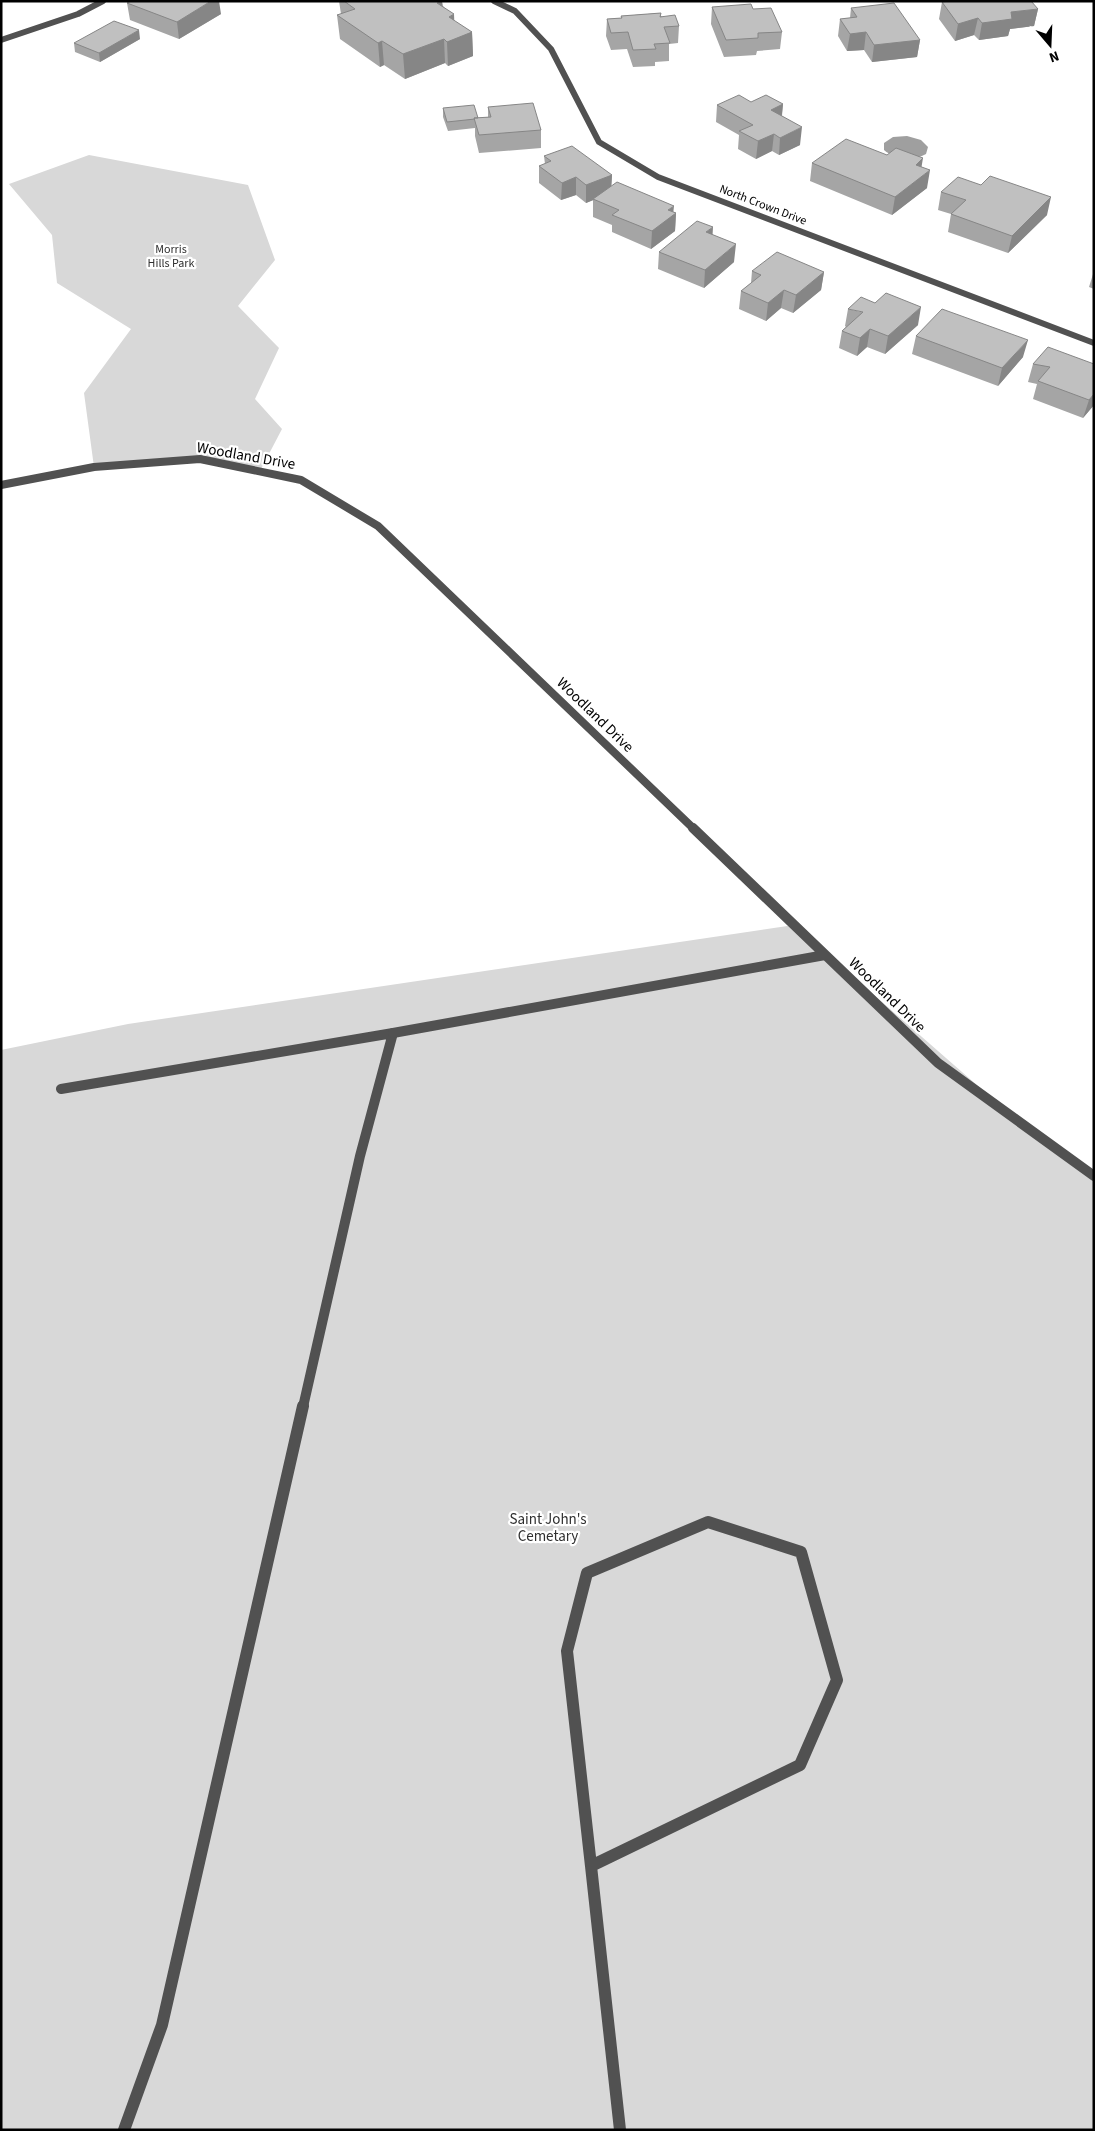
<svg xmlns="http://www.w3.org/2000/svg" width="1095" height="2131" font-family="'Source Sans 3',sans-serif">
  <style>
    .green { fill: #d8d8d8 }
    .water { fill: #9f9f9f }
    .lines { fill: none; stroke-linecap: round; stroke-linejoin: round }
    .service-far1 { stroke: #515151; stroke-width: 10 }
    .service { stroke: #515151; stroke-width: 12 }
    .minor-far2 { stroke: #515151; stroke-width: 6 }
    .minor-far1 { stroke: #515151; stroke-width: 8 }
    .minor { stroke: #515151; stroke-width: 10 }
    .wall { fill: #a5a5a5 }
    .shaded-wall { fill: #868686 }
    .building { fill: #c0c0c0; stroke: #868686 }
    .labels { text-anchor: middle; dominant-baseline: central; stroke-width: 4.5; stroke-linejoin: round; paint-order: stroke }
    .far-street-label { font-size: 12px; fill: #000; stroke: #fff }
    .far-park-label { font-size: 12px; fill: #2f2f2f; stroke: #fff }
    .street-label { font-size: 15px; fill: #000; stroke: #fff }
    .park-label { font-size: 15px; fill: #2f2f2f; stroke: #fff }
  </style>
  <rect width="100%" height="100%" fill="#fff"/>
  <path class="green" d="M 89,155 L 248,185 L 275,260 L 238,306 L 279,348 L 255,399 L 282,429 L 260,471 L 200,459 L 94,467 L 84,393 L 131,329 L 57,283 L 52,235 L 9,184 Z
    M 794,925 L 1018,1121 L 1094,1170 L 1094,2130 L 1,2130 L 1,1050 L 128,1024 Z"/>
  <path class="water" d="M 907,136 L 921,140 L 928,147 L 926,154 C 915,161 894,159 884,150 L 884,143 L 893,137 Z"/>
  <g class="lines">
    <path class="service-far1" d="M 61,1089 L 393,1033 L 360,1156 L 303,1407"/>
    <path class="service" d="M 708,1522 L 801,1552 L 837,1680 L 800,1765 L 591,1866 L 567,1651 L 587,1573 Z
      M 591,1866 L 620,2130
      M 124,2130 L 162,2025 L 303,1406"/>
    <path class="minor-far2" d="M 494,1 L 515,11 L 551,49 L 599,142 L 658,177 L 1094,343
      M 1,40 L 78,14 L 103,1"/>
    <path class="minor-far1" d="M 1,485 L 94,467 L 200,459 L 301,480 L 378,526 L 694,829"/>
    <path class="minor" d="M 693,828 L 938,1063 L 1094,1176
      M 393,1033 L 825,955"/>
  </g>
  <path class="wall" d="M 339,1 L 442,1 L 443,6 L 454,21 L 472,32 L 473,56 L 448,66 L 445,63 L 405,79 L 384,65 L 380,67 L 340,39 L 337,15 L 341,14 Z
    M 942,2 L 1038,9 L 1034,26 L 1010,29 L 1008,36 L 979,40 L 974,35 L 955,41 L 939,19 Z
    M 127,3 L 221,14 L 179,39 L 130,20 Z
    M 712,7 L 753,9 L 782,32 L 780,49 L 757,51 L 756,55 L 724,57 L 711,24 Z
    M 851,8 L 920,40 L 917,57 L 872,62 L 864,50 L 847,51 L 838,36 L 840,19 L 850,18 Z
    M 661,13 L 661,16 L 679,26 L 678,43 L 669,44 L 669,61 L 655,62 L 655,66 L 633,67 L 627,49 L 611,50 L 606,36 L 607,19 L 621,18 L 621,16 Z
    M 140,39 L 100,62 L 75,52 L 74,43 Z
    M 751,102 L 783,104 L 782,116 L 800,145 L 779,155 L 772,151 L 756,159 L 738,149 L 739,135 L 716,122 L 717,105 Z
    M 488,107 L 541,130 L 541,148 L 479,153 L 475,136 L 475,128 L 448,131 L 443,117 L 443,108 L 478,118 L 488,117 Z
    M 887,155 L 922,167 L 927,188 L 892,215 L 810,181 L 812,163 Z
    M 544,156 L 612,175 L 611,187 L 676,213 L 675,231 L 651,249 L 612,232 L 612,225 L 593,217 L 593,200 L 586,203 L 576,195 L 561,200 L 539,183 L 539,166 L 545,164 Z
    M 941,192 L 1047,215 L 1008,253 L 948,232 L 951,214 L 938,210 Z
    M 713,235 L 734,262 L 704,288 L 658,269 L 659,252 Z
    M 752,271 L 824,272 L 821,290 L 793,313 L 781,308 L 766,321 L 739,309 L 741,291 L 751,283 Z
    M 1094,271 L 1094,289 L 1089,287 Z
    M 848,309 L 918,325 L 885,354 L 867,347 L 857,356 L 839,348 L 842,331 L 846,327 L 845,326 Z
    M 916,336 L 1023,357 L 998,386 L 912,354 Z
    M 1033,364 L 1094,364 L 1094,405 L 1083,418 L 1033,399 L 1037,384 L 1028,382 Z"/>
  <path class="shaded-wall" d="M 211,1 L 219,1 L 221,14 L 179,39 L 177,22 Z
    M 442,1 L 443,25 L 437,3 Z
    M 1038,9 L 1034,26 L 1010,29 L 1008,36 L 979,40 L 982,23 L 1011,12 Z
    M 454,14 L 455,38 L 472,32 L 473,56 L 448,66 L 447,42 L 449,17 Z
    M 978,18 L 974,35 L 955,41 L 958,24 Z
    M 139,30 L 140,39 L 100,62 L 99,53 Z
    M 866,32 L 864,50 L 847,51 L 850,34 Z
    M 444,39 L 445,63 L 405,79 L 403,54 Z
    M 920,40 L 917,57 L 872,62 L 874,45 Z
    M 382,41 L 384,65 L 380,67 L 378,43 Z
    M 783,104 L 781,122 L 771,110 Z
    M 802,127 L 800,145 L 779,155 L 780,138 Z
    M 774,134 L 772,151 L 756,159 L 758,141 Z
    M 923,158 L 920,176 L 916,165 Z
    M 930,170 L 927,188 L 892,215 L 895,197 Z
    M 612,175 L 611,193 L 586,203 L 586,185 Z
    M 576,177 L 576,195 L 561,200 L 562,183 Z
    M 1051,197 L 1047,215 L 1008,253 L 1012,236 Z
    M 674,206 L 673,215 L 676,213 L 675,231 L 651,249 L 652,231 L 668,210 Z
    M 713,227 L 712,245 L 706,232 Z
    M 736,244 L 734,262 L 704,288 L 705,270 Z
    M 824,272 L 821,290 L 793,313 L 796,295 Z
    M 784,290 L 781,308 L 766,321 L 768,303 Z
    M 921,307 L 918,325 L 885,354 L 888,336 Z
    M 870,329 L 867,347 L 857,356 L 860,338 Z
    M 1028,340 L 1023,357 L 998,386 L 1002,368 Z
    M 1094,394 L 1094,405 L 1083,418 L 1089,400 Z"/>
  <path class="building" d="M 131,1 L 211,1 L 177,22 L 127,3 Z
    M 344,1 L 442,1 L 437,3 L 454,14 L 449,17 L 472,32 L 447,42 L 444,39 L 403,54 L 382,41 L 378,43 L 337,15 L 355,9 Z
    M 950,1 L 1031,1 L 1038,9 L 1011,12 L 1012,19 L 982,23 L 978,18 L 958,24 L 942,2 Z
    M 894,3 L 920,40 L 874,45 L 866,32 L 850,34 L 840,19 L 857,17 L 851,8 Z
    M 751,4 L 753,9 L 771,8 L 782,32 L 758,33 L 758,38 L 726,40 L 712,7 Z
    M 661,13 L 660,17 L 675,15 L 679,26 L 664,27 L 670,43 L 654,44 L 656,49 L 633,50 L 628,32 L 611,33 L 607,19 L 622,18 L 621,16 Z
    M 114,21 L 139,30 L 99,53 L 74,43 Z
    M 739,95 L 751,102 L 766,95 L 783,104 L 771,110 L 802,127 L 780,138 L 774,134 L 758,141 L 739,131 L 753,125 L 717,105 Z
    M 533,103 L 541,130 L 479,135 L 474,118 L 491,117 L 488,107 Z
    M 474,105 L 478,118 L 474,118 L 475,119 L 447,122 L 443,108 Z
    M 846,139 L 887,155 L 896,148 L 923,158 L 916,165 L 930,170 L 895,197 L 812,163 Z
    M 572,146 L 612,175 L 586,185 L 576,177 L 562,183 L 539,166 L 551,161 L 544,156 Z
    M 990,176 L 1051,197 L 1012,236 L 951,214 L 966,200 L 941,192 L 958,177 L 981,185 Z
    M 617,182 L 674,206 L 668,210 L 676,213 L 652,231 L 612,215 L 619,210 L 593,199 Z
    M 697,221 L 713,227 L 706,232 L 736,244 L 705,270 L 659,252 Z
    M 777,252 L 824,272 L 796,295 L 784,290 L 768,303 L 741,291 L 761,275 L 752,271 Z
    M 886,293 L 921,307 L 888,336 L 870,329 L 860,338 L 842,331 L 863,312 L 848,309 L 861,297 L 875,303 Z
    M 942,309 L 1028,340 L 1002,368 L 916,336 Z
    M 1048,347 L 1094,364 L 1094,394 L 1089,400 L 1038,381 L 1050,367 L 1033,364 Z"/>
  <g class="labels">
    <g class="far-street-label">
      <text transform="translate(763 205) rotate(21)">North Crown Drive</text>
    </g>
    <g class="far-park-label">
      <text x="171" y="249">Morris<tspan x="171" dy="14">Hills Park</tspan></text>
    </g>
    <g class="street-label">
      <text transform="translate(246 456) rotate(10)">Woodland Drive</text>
      <text transform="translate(595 715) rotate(44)">Woodland Drive</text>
      <text transform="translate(887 995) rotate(44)">Woodland Drive</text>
    </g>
    <g class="park-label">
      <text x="548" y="1519">Saint John's<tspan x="548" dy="17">Cemetary</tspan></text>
    </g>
  </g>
  <rect width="1095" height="2131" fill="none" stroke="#000000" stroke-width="5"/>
  <g transform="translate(1050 45) rotate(161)" stroke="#ffffff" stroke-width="4" paint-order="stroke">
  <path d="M0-4L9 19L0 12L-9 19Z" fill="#000000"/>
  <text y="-8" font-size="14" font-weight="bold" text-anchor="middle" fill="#000000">N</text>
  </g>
</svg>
